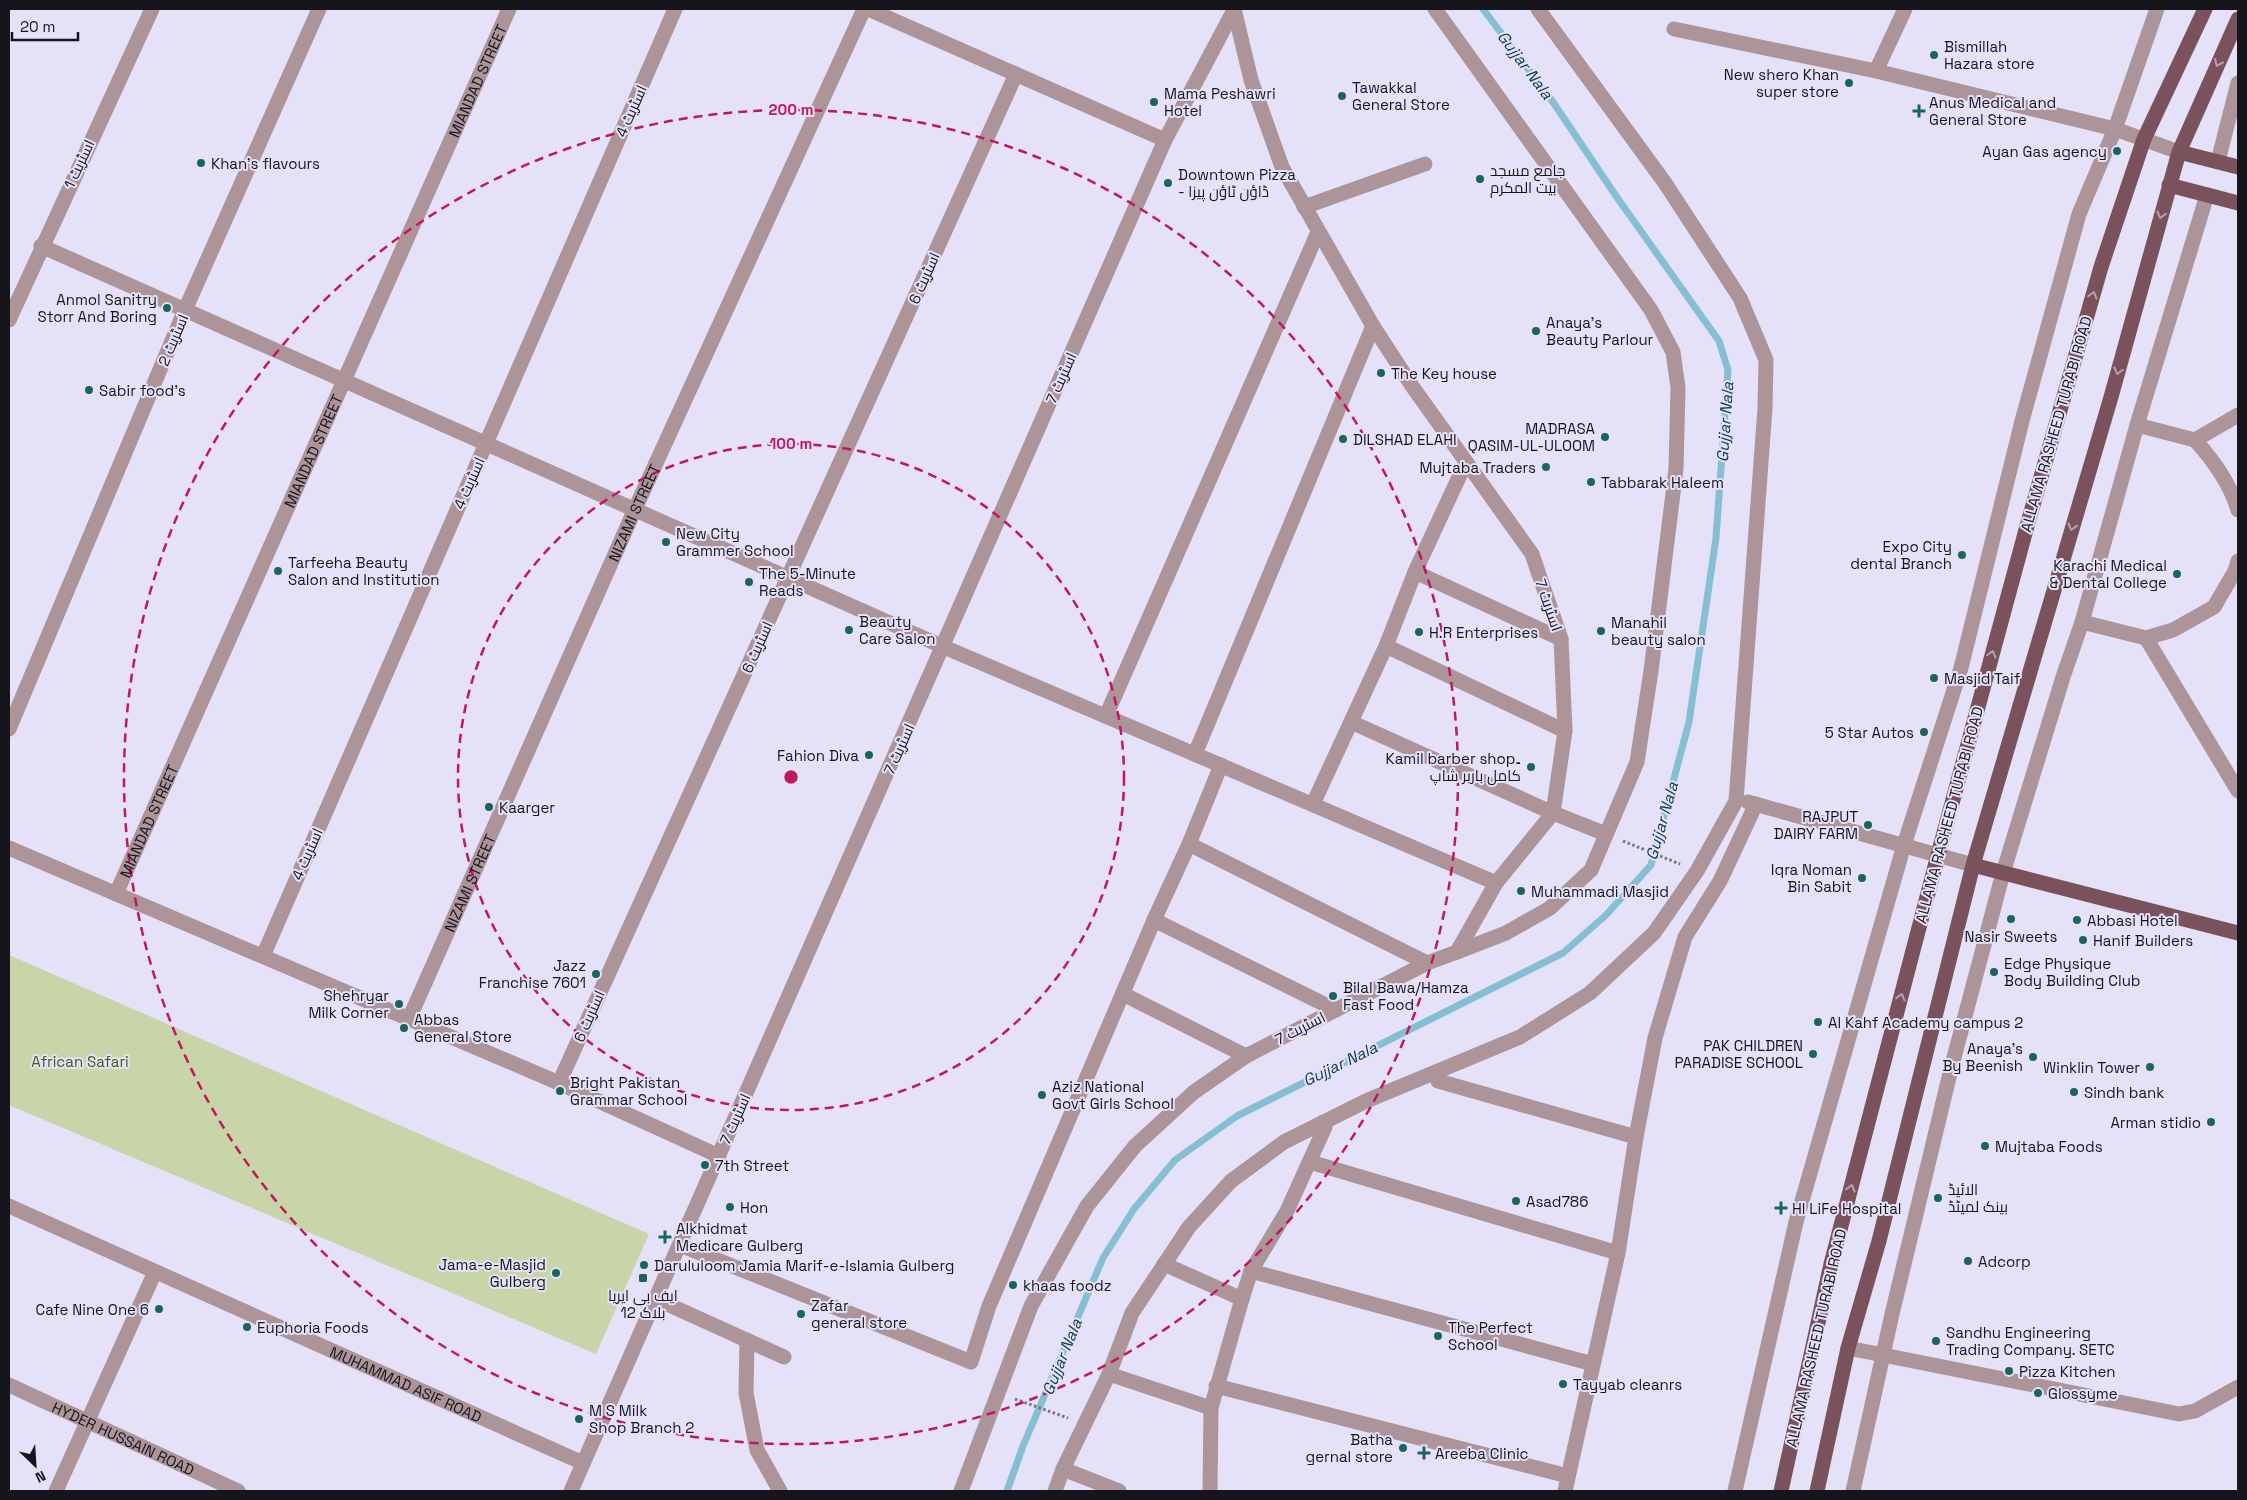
<svg xmlns="http://www.w3.org/2000/svg" width="2247" height="1500" font-family="'Space Grotesk',Cairo,sans-serif">
  <style>
    .green { fill: #c7d5a9 }
    .lines { fill: none; stroke-linecap: round; stroke-linejoin: round }
    .stream { stroke: #86bfd4; stroke-width: 7 }
    .path { stroke: #767482; stroke-width: 3; stroke-dasharray: 2.5 2.5; stroke-linecap: butt }
    .minor { stroke: #ac9499; stroke-width: 15 }
    .major { stroke: #7a525c; stroke-width: 15 }
    .oneway { stroke: #b5a1b2 }
    .ring { fill: none; stroke: #c2185b; stroke-width: 2.5; stroke-dasharray: 9 6 }
    .poi-dot { fill: #1a645c; stroke: #e5e1f8; stroke-width: 2 }
    .labels { text-anchor: middle; dominant-baseline: central; stroke-width: 4; stroke-linejoin: round; paint-order: stroke }
    .poi-label { font-size: 15px; fill: #16151c; stroke: #e5e1f8; text-anchor: start }
    .street-label { font-size: 15px; fill: #16151c; stroke: #e5e1f8 }
    .park-label { font-size: 15px; fill: #495a13; stroke: #e5e1f8 }
    .water-label { font-size: 16px; font-style: italic; fill: #073b4b; stroke: #e5e1f8 }
    .centre { fill: #c2185b; stroke: #e5e1f8; stroke-width: 2.5 }
    .ring-label { font-size: 15px; text-anchor: middle; font-weight: bold; fill: #c2185b; stroke: #e5e1f8; stroke-width: 4; stroke-linejoin: round; paint-order: stroke }
  </style>
  <rect width="100%" height="100%" fill="#e5e1f8"/>
  <path class="green" d="M 9,955 L 649,1234 L 596,1354 L 9,1105 Z"/>
  <g class="lines">
    <path class="stream" d="M 1007,1491 L 1023,1446 L 1103,1258 L 1134,1209 L 1175,1160 L 1237,1116 L 1563,953 L 1606,915 L 1651,865 L 1689,722 L 1716,538 L 1728,370 L 1719,341 L 1616,196 L 1553,102 L 1483,9"/>
    <path class="path" d="M 1623,841 L 1680,864
      M 1015,1399 L 1068,1418"/>
    <g class="minor">
      <path d="M 868,9 L 1165,140"/>
      <path d="M 1435,9 L 1651,310 L 1673,352 L 1678,388 L 1676,469 L 1651,671 L 1637,762 L 1591,870 L 1550,908 L 1506,933 L 1457,952"/>
      <path d="M 1674,29 L 1876,71 L 2115,129 L 2179,152"/>
      <path d="M 1876,71 L 1905,9"/>
      <path d="M 2218,161 L 2238,83"/>
      <path d="M 1304,207 L 1425,164"/>
      <path d="M 41,246 L 944,647 L 1496,883"/>
      <path d="M 9,320 L 152,9"/>
      <path d="M 2137,425 L 2195,440 L 2238,415"/>
      <path d="M 2195,440 C 2214,461 2230,483 2238,510"/>
      <path d="M 1415,572 L 1561,639"/>
      <path d="M 2082,622 L 2146,638 L 2173,630 L 2214,607 L 2235,571 L 2238,561"/>
      <path d="M 2146,638 L 2238,791"/>
      <path d="M 1386,646 L 1565,731"/>
      <path d="M 1106,716 L 1318,232"/>
      <path d="M 1351,722 L 1553,813 L 1606,834"/>
      <path d="M 9,729 L 185,310 L 319,9"/>
      <path d="M 1195,754 L 1373,326"/>
      <path d="M 1748,802 L 1973,865"/>
      <path d="M 1313,804 L 1386,646 L 1415,572 L 1466,462"/>
      <path d="M 1189,844 L 1427,963"/>
      <path d="M 9,848 L 559,1083 L 719,1156"/>
      <path id="s1" d="M 116,894 L 509,9"/>
      <path d="M 1154,920 L 1336,1010"/>
      <path d="M 263,956 L 675,9"/>
      <path d="M 1123,994 L 1246,1056"/>
      <path id="s2" d="M 409,1019 L 635,509 L 864,9"/>
      <path d="M 1436,1072 L 1438,1081 L 1636,1137"/>
      <path d="M 559,1083 L 1016,74"/>
      <path d="M 1310,1162 L 1618,1253"/>
      <path id="s3" d="M 9,1206 L 583,1463"/>
      <path d="M 680,1245 L 971,1362 L 989,1306 L 1154,920 L 1189,844 L 1221,765"/>
      <path d="M 1164,1264 L 1242,1299"/>
      <path d="M 1251,1271 L 1593,1364"/>
      <path d="M 656,1299 L 784,1357"/>
      <path d="M 747,1340 L 746,1393 L 757,1450 L 780,1491"/>
      <path d="M 1848,1348 L 2179,1414 L 2195,1411 L 2238,1387"/>
      <path d="M 1109,1374 L 1211,1408"/>
      <path id="s4" d="M 9,1385 L 238,1491"/>
      <path d="M 1216,1386 L 1568,1476"/>
      <path d="M 1063,1469 L 1119,1491"/>
      <path d="M 56,1491 L 155,1272"/>
      <path d="M 571,1491 L 1165,140 L 1234,10"/>
      <path d="M 961,1491 L 1031,1306 L 1087,1206 L 1135,1146 L 1194,1092 L 1246,1056 L 1427,963 L 1457,952 L 1496,883 L 1553,813 L 1565,731 L 1561,639 L 1532,554 L 1412,386 L 1373,326 L 1282,167 L 1251,80 L 1234,9"/>
      <path d="M 1055,1491 L 1063,1469 L 1109,1374 L 1132,1313 L 1189,1227 L 1231,1181 L 1284,1142 L 1366,1101 L 1520,1037 L 1590,993 L 1654,933 L 1697,871 L 1736,801 L 1765,408 L 1766,360 L 1740,298 L 1665,183 L 1538,9"/>
      <path d="M 1210,1491 L 1211,1408 L 1242,1299 L 1251,1271 L 1287,1211 L 1325,1127 L 1323,1122"/>
      <path d="M 1565,1491 L 1618,1253 L 1636,1137 L 1655,1038 L 1685,937 L 1720,881 L 1756,804"/>
      <path d="M 1735,1491 L 1796,1222 L 1904,845 L 1961,668 L 2022,421 L 2079,214 L 2115,129 L 2157,9"/>
      <path d="M 1853,1491 L 1892,1314 L 1951,1069 L 2003,873 L 2063,677 L 2082,622 L 2137,425 L 2207,195"/>
    </g>
    <path class="major" d="M 2179,152 L 2238,167
      M 2169,185 L 2238,203
      M 1973,865 L 2238,933
      M 1781,1491 L 1831,1264 L 1938,855 L 2027,526 L 2101,267 L 2144,139 L 2205,9
      M 1817,1491 L 1848,1348 L 1879,1241 L 1973,865 L 2111,397 L 2179,152 L 2238,19"/>
  </g>
  <defs><path id="oneway-chevron" d="M-2-3.5L2.5 0L-2 3.5" fill="none" stroke-width="1.6" stroke-linecap="round" stroke-linejoin="round" transform="scale(1.25)"/></defs>
  <g class="oneway">
    <use href="#oneway-chevron" transform="translate(2218 63) rotate(114)"/>
    <use href="#oneway-chevron" transform="translate(2161 215) rotate(105)"/>
    <use href="#oneway-chevron" transform="translate(2093 295) rotate(-74)"/>
    <use href="#oneway-chevron" transform="translate(2118 371) rotate(105)"/>
    <use href="#oneway-chevron" transform="translate(2072 527) rotate(107)"/>
    <use href="#oneway-chevron" transform="translate(1992 654) rotate(-75)"/>
    <use href="#oneway-chevron" transform="translate(1901 997) rotate(-75)"/>
    <use href="#oneway-chevron" transform="translate(1851 1188) rotate(-75)"/>
  </g>
  <g class="ring">
    <circle cx="791" cy="777" r="333"/>
    <circle cx="791" cy="777" r="667"/>
  </g>
  <g class="poi-dot">
    <circle cx="1934" cy="55" r="5"/>
    <circle cx="1849" cy="83" r="5"/>
    <circle cx="1342" cy="96" r="5"/>
    <circle cx="1154" cy="102" r="5"/>
    <path d="M1916.5 103.5h5v5h5v5h-5v5h-5v-5h-5v-5h5z"/>
    <circle cx="2117" cy="151" r="5"/>
    <circle cx="201" cy="163" r="5"/>
    <circle cx="1480" cy="179" r="5"/>
    <circle cx="1168" cy="183" r="5"/>
    <circle cx="167" cy="308" r="5"/>
    <circle cx="1536" cy="331" r="5"/>
    <circle cx="1381" cy="373" r="5"/>
    <circle cx="89" cy="390" r="5"/>
    <circle cx="1605" cy="437" r="5"/>
    <circle cx="1343" cy="439" r="5"/>
    <circle cx="1546" cy="467" r="5"/>
    <circle cx="1591" cy="482" r="5"/>
    <circle cx="666" cy="542" r="5"/>
    <circle cx="1962" cy="555" r="5"/>
    <circle cx="278" cy="571" r="5"/>
    <circle cx="2177" cy="574" r="5"/>
    <circle cx="749" cy="582" r="5"/>
    <circle cx="849" cy="630" r="5"/>
    <circle cx="1601" cy="631" r="5"/>
    <circle cx="1419" cy="632" r="5"/>
    <circle cx="1934" cy="678" r="5"/>
    <circle cx="1924" cy="732" r="5"/>
    <circle cx="869" cy="755" r="5"/>
    <circle cx="1531" cy="767" r="5"/>
    <circle cx="489" cy="807" r="5"/>
    <circle cx="1868" cy="825" r="5"/>
    <circle cx="1862" cy="878" r="5"/>
    <circle cx="1521" cy="891" r="5"/>
    <circle cx="2011" cy="919" r="5"/>
    <circle cx="2077" cy="920" r="5"/>
    <circle cx="2083" cy="940" r="5"/>
    <circle cx="1994" cy="972" r="5"/>
    <circle cx="596" cy="974" r="5"/>
    <circle cx="1333" cy="996" r="5"/>
    <circle cx="399" cy="1004" r="5"/>
    <circle cx="1818" cy="1022" r="5"/>
    <circle cx="404" cy="1028" r="5"/>
    <circle cx="1813" cy="1054" r="5"/>
    <circle cx="2033" cy="1057" r="5"/>
    <circle cx="2150" cy="1067" r="5"/>
    <circle cx="560" cy="1091" r="5"/>
    <circle cx="2074" cy="1092" r="5"/>
    <circle cx="1042" cy="1095" r="5"/>
    <circle cx="2211" cy="1122" r="5"/>
    <circle cx="1985" cy="1146" r="5"/>
    <circle cx="705" cy="1165" r="5"/>
    <circle cx="1938" cy="1198" r="5"/>
    <circle cx="1516" cy="1201" r="5"/>
    <circle cx="730" cy="1207" r="5"/>
    <path d="M1778.5 1200.5h5v5h5v5h-5v5h-5v-5h-5v-5h5z"/>
    <path d="M662.5 1229.5h5v5h5v5h-5v5h-5v-5h-5v-5h5z"/>
    <circle cx="1968" cy="1261" r="5"/>
    <circle cx="644" cy="1265" r="5"/>
    <circle cx="556" cy="1273" r="5"/>
    <rect x="638" y="1273" width="10" height="10" rx="2.5"/>
    <circle cx="1013" cy="1285" r="5"/>
    <circle cx="159" cy="1309" r="5"/>
    <circle cx="801" cy="1314" r="5"/>
    <circle cx="247" cy="1327" r="5"/>
    <circle cx="1438" cy="1336" r="5"/>
    <circle cx="1936" cy="1341" r="5"/>
    <circle cx="2009" cy="1371" r="5"/>
    <circle cx="1563" cy="1384" r="5"/>
    <circle cx="2038" cy="1393" r="5"/>
    <circle cx="579" cy="1419" r="5"/>
    <circle cx="1403" cy="1448" r="5"/>
    <path d="M1421.5 1445.5h5v5h5v5h-5v5h-5v-5h-5v-5h5z"/>
  </g>
  <g class="labels">
    <g class="poi-label">
      <text x="1944" y="46">Bismillah<tspan x="1944" dy="17">Hazara store</tspan></text>
      <text x="1839" y="74" text-anchor="end">New shero Khan<tspan x="1839" dy="17">super store</tspan></text>
      <text x="1352" y="87">Tawakkal<tspan x="1352" dy="17">General Store</tspan></text>
      <text x="1164" y="93">Mama Peshawri<tspan x="1164" dy="17">Hotel</tspan></text>
      <text x="1929" y="102">Anus Medical and<tspan x="1929" dy="17">General Store</tspan></text>
      <text x="2107" y="151" text-anchor="end">Ayan Gas agency</text>
      <text x="211" y="163">Khan's flavours</text>
      <text x="1490" y="170">جامع مسجد<tspan x="1490" dy="17">بیت المکرم</tspan></text>
      <text x="1178" y="174">Downtown Pizza<tspan x="1178" dy="17">- ڈاؤن ٹاؤن پیزا</tspan></text>
      <text x="157" y="299" text-anchor="end">Anmol Sanitry<tspan x="157" dy="17">Storr And Boring</tspan></text>
      <text x="1546" y="322">Anaya's<tspan x="1546" dy="17">Beauty Parlour</tspan></text>
      <text x="1391" y="373">The Key house</text>
      <text x="99" y="390">Sabir food's</text>
      <text x="1595" y="428" text-anchor="end">MADRASA<tspan x="1595" dy="17">QASIM-UL-ULOOM</tspan></text>
      <text x="1353" y="439">DILSHAD ELAHI</text>
      <text x="1536" y="467" text-anchor="end">Mujtaba Traders</text>
      <text x="1601" y="482">Tabbarak Haleem</text>
      <text x="676" y="533">New City<tspan x="676" dy="17">Grammer School</tspan></text>
      <text x="1952" y="546" text-anchor="end">Expo City<tspan x="1952" dy="17">dental Branch</tspan></text>
      <text x="288" y="562">Tarfeeha Beauty<tspan x="288" dy="17">Salon and Institution</tspan></text>
      <text x="2167" y="565" text-anchor="end">Karachi Medical<tspan x="2167" dy="17">&amp; Dental College</tspan></text>
      <text x="759" y="573">The 5-Minute<tspan x="759" dy="17">Reads</tspan></text>
      <text x="859" y="621">Beauty<tspan x="859" dy="17">Care Salon</tspan></text>
      <text x="1611" y="622">Manahil<tspan x="1611" dy="17">beauty salon</tspan></text>
      <text x="1429" y="632">H.R Enterprises</text>
      <text x="1944" y="678">Masjid Taif</text>
      <text x="1914" y="732" text-anchor="end">5 Star Autos</text>
      <text x="859" y="755" text-anchor="end">Fahion Diva</text>
      <text x="1521" y="758" text-anchor="end">Kamil barber shop۔<tspan x="1521" dy="17">کامل باربر شاپ</tspan></text>
      <text x="499" y="807">Kaarger</text>
      <text x="1858" y="816" text-anchor="end">RAJPUT<tspan x="1858" dy="17">DAIRY FARM</tspan></text>
      <text x="1852" y="869" text-anchor="end">Iqra Noman<tspan x="1852" dy="17">Bin Sabit</tspan></text>
      <text x="1531" y="891">Muhammadi Masjid</text>
      <text x="2087" y="920">Abbasi Hotel</text>
      <text x="2011" y="936" text-anchor="middle">Nasir Sweets</text>
      <text x="2093" y="940">Hanif Builders</text>
      <text x="2004" y="963">Edge Physique<tspan x="2004" dy="17">Body Building Club</tspan></text>
      <text x="586" y="965" text-anchor="end">Jazz<tspan x="586" dy="17">Franchise 7601</tspan></text>
      <text x="1343" y="987">Bilal Bawa/Hamza<tspan x="1343" dy="17">Fast Food</tspan></text>
      <text x="389" y="995" text-anchor="end">Shehryar<tspan x="389" dy="17">Milk Corner</tspan></text>
      <text x="414" y="1019">Abbas<tspan x="414" dy="17">General Store</tspan></text>
      <text x="1828" y="1022">Al Kahf Academy campus 2</text>
      <text x="1803" y="1045" text-anchor="end">PAK CHILDREN<tspan x="1803" dy="17">PARADISE SCHOOL</tspan></text>
      <text x="2023" y="1048" text-anchor="end">Anaya's<tspan x="2023" dy="17">By Beenish</tspan></text>
      <text x="2140" y="1067" text-anchor="end">Winklin Tower</text>
      <text x="570" y="1082">Bright Pakistan<tspan x="570" dy="17">Grammar School</tspan></text>
      <text x="1052" y="1086">Aziz National<tspan x="1052" dy="17">Govt Girls School</tspan></text>
      <text x="2084" y="1092">Sindh bank</text>
      <text x="2201" y="1122" text-anchor="end">Arman stidio</text>
      <text x="1995" y="1146">Mujtaba Foods</text>
      <text x="715" y="1165">7th Street</text>
      <text x="1948" y="1189">الائیڈ<tspan x="1948" dy="17">بینک لمیٹڈ</tspan></text>
      <text x="1526" y="1201">Asad786</text>
      <text x="740" y="1207">Hon</text>
      <text x="1792" y="1208">HI LiFe Hospital</text>
      <text x="676" y="1228">Alkhidmat<tspan x="676" dy="17">Medicare Gulberg</tspan></text>
      <text x="1978" y="1261">Adcorp</text>
      <text x="546" y="1264" text-anchor="end">Jama-e-Masjid<tspan x="546" dy="17">Gulberg</tspan></text>
      <text x="654" y="1265">Darululoom Jamia Marif-e-Islamia Gulberg</text>
      <text x="1023" y="1285">khaas foodz</text>
      <text x="643" y="1295" text-anchor="middle">ایف بی ایریا<tspan x="643" dy="17">بلاک 12</tspan></text>
      <text x="811" y="1305">Zafar<tspan x="811" dy="17">general store</tspan></text>
      <text x="149" y="1309" text-anchor="end">Cafe Nine One 6</text>
      <text x="257" y="1327">Euphoria Foods</text>
      <text x="1448" y="1327">The Perfect<tspan x="1448" dy="17">School</tspan></text>
      <text x="1946" y="1332">Sandhu Engineering<tspan x="1946" dy="17">Trading Company. SETC</tspan></text>
      <text x="2019" y="1371">Pizza Kitchen</text>
      <text x="1573" y="1384">Tayyab cleanrs</text>
      <text x="2048" y="1393">Glossyme</text>
      <text x="589" y="1410">M S Milk<tspan x="589" dy="17">Shop Branch 2</tspan></text>
      <text x="1393" y="1439" text-anchor="end">Batha<tspan x="1393" dy="17">gernal store</tspan></text>
      <text x="1435" y="1453">Areeba Clinic</text>
    </g>
    <g class="street-label">
      <text stroke="none"><textPath href="#s1" startOffset="890">MIANDAD STREET</textPath></text>
      <text transform="translate(631 111) rotate(-66)">اسٹریٹ 4</text>
      <text transform="translate(79 164) rotate(-65)">اسٹریٹ 1</text>
      <text transform="translate(924 278) rotate(-66)">اسٹریٹ 6</text>
      <text transform="translate(173 340) rotate(-67)">اسٹریٹ 2</text>
      <text transform="translate(1061 378) rotate(-66)">اسٹریٹ 7</text>
      <text transform="translate(2056 424) rotate(-74)">ALLAMA RASHEED TURABI ROAD</text>
      <text stroke="none"><textPath href="#s1" startOffset="485">MIANDAD STREET</textPath></text>
      <text transform="translate(469 483) rotate(-66)">اسٹریٹ 4</text>
      <text stroke="none"><textPath href="#s2" startOffset="554">NIZAMI STREET</textPath></text>
      <text transform="translate(1549 605) rotate(71)">اسٹریٹ 7</text>
      <text transform="translate(757 647) rotate(-66)">اسٹریٹ 6</text>
      <text transform="translate(899 749) rotate(-66)">اسٹریٹ 7</text>
      <text transform="translate(1949 815) rotate(-75)">ALLAMA RASHEED TURABI ROAD</text>
      <text stroke="none"><textPath href="#s1" startOffset="80">MIANDAD STREET</textPath></text>
      <text transform="translate(307 854) rotate(-66)">اسٹریٹ 4</text>
      <text stroke="none"><textPath href="#s2" startOffset="149">NIZAMI STREET</textPath></text>
      <text transform="translate(589 1016) rotate(-66)">اسٹریٹ 6</text>
      <text transform="translate(1300 1028) rotate(-27)">اسٹریٹ 7</text>
      <text transform="translate(735 1119) rotate(-66)">اسٹریٹ 7</text>
      <text transform="translate(1816 1338) rotate(-77)">ALLAMA RASHEED TURABI ROAD</text>
      <text stroke="none"><textPath href="#s3" startOffset="435">MUHAMMAD ASIF ROAD</textPath></text>
      <text stroke="none"><textPath href="#s4" startOffset="126">HYDER HUSSAIN ROAD</textPath></text>
    </g>
    <g class="park-label">
      <text x="80" y="1061">African Safari</text>
    </g>
    <g class="water-label">
      <text transform="translate(1525 65) rotate(53)">Gujjar Nala</text>
      <text transform="translate(1725 422) rotate(-86)">Gujjar Nala</text>
      <text transform="translate(1662 821) rotate(-74)">Gujjar Nala</text>
      <text transform="translate(1340 1064) rotate(-26)">Gujjar Nala</text>
      <text transform="translate(1062 1357) rotate(-68)">Gujjar Nala</text>
    </g>
  </g>
  <circle cx="791" cy="777" r="8" class="centre"/>
  <g class="ring-label">
    <text x="791" y="115">200 m</text>
    <text x="791" y="449">100 m</text>
  </g>
  <rect width="2247" height="1500" fill="none" stroke="#16151c" stroke-width="20"/>
  <g transform="translate(35 1465) rotate(155)" stroke="#e5e1f8" stroke-width="4" paint-order="stroke">
  <path d="M0-4L9 19L0 12L-9 19Z" fill="#16151c"/>
  <text y="-8" font-size="14" font-weight="bold" text-anchor="middle" fill="#16151c">N</text>
  </g>
  <path d="M12 32v8h66v-8" fill="none" stroke="#16151c" stroke-width="2.5"/>
  <text x="20" y="32" font-size="15" fill="#16151c" stroke="#e5e1f8" stroke-width="4" paint-order="stroke">20 m</text>
</svg>
